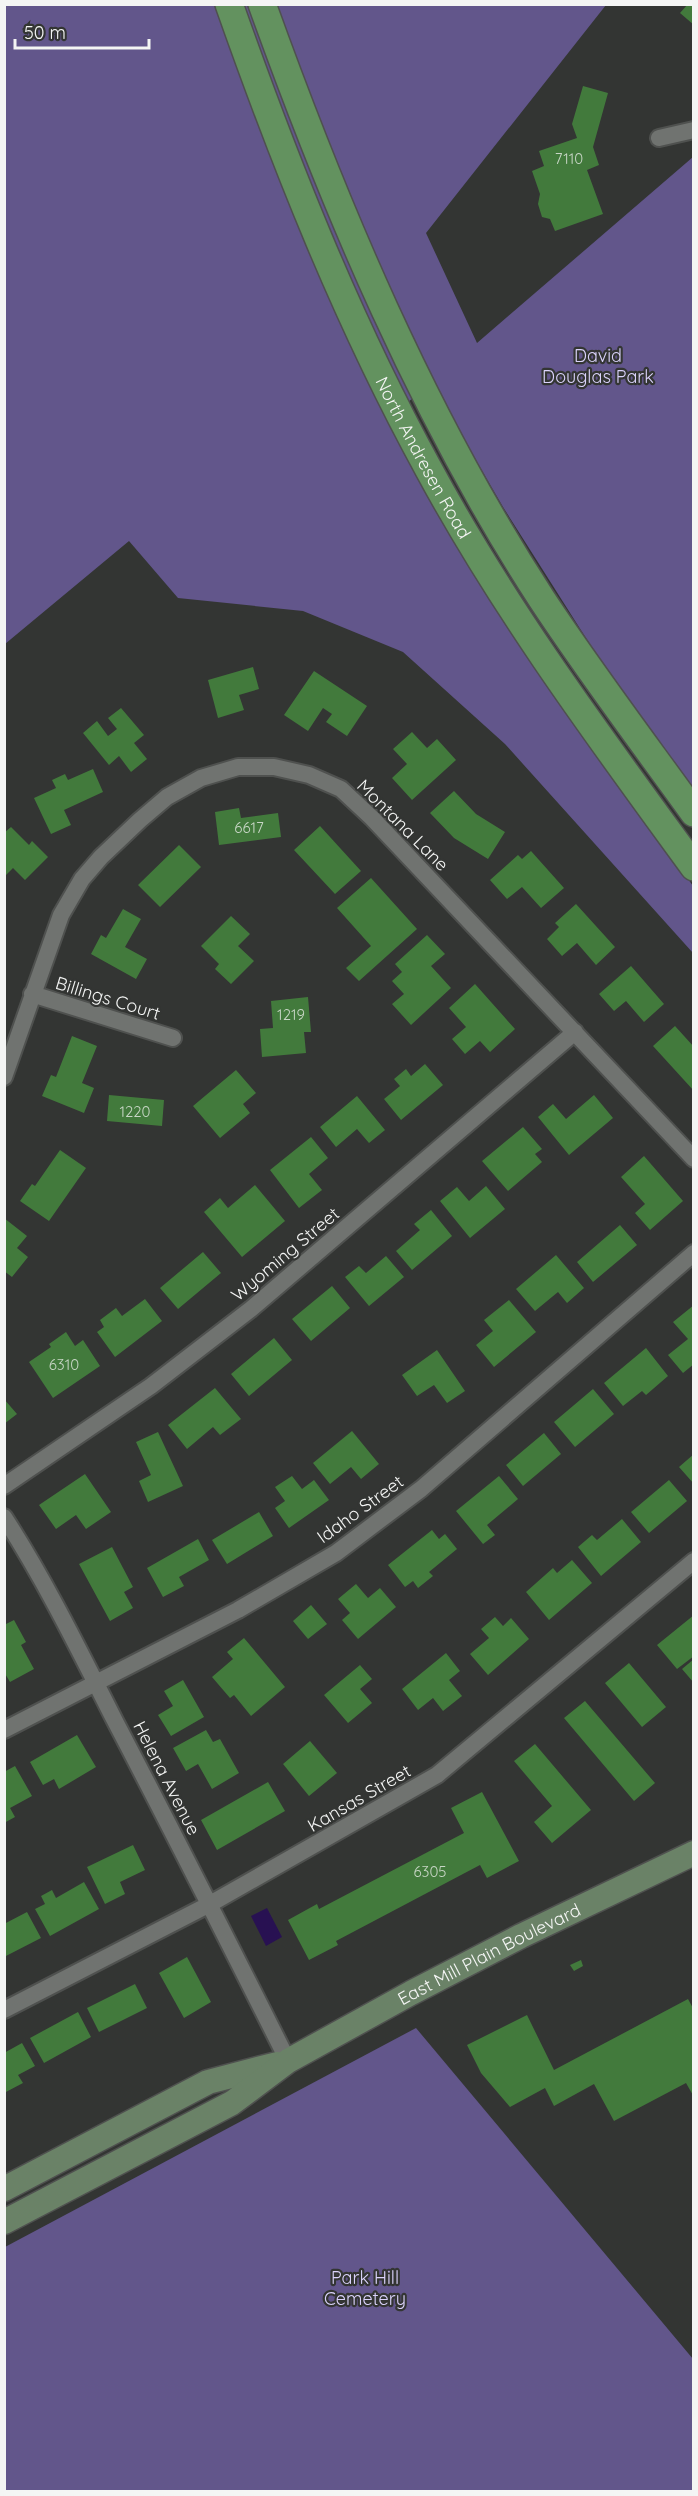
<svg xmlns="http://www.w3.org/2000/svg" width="698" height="2496" font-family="Quicksand,sans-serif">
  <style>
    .green { fill: #62568b }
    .water { fill: #281152 }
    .building { fill: #427a3c }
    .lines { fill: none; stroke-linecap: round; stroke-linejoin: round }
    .minor-casing { stroke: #4f514f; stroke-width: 20 }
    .secondary-casing { stroke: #4f514f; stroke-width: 27 }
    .primary-casing { stroke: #4f514f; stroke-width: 30 }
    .minor { stroke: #707370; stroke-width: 16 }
    .secondary { stroke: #6a8267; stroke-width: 24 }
    .primary { stroke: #63925f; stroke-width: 27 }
    .labels { text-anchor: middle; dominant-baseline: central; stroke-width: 4.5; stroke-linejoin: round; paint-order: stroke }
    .number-label { font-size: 15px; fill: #c8d6c6 }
    .park-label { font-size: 18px; fill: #dbd3fc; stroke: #333533 }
    .street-label { font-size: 18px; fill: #f4f5f4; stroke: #333533 }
  </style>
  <rect width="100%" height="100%" fill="#333533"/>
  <path class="green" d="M 5,5 L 606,5 L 426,233 L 477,343 L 693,157 L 693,789 L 617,687 L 503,507 L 431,383 L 390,417 L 626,791 L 693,886 L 693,953 L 505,744 L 403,652 L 303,611 L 178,598 L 129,541 L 5,644 Z
    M 416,2028 L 693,2359 L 693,2491 L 5,2491 L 5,2247 Z"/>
  <path class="water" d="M 267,1908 L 282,1937 L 266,1946 L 251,1916 Z"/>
  <path class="building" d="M 688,4 L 694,4 L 694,25 L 680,13 Z
    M 583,86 L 608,93 L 593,147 L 599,165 L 587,170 L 603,214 L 555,231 L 550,219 L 542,217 L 538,204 L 540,194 L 532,171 L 544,166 L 539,151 L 577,138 L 572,124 Z
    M 253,667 L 259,689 L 239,695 L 244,710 L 218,718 L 208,680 Z
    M 314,671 L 367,706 L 347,736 L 326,722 L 332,714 L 323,708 L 308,731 L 284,715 Z
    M 121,708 L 144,735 L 134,743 L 147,759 L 131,772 L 119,756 L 109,765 L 83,733 L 97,721 L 108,736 L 117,729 L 108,718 Z
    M 412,732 L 427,748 L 437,739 L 456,760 L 412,800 L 392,778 L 407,764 L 393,749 Z
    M 93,769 L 103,792 L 64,810 L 71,825 L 51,834 L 34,798 L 56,788 L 52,780 L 65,774 L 68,780 Z
    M 454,791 L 476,814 L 505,832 L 488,859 L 454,838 L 430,813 Z
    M 239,808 L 241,818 L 278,813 L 281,837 L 219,845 L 215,812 Z
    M 320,826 L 361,871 L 335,894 L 294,850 Z
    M 11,827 L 29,845 L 32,841 L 48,857 L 25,880 L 13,868 L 4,877 L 4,833 Z
    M 179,845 L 201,867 L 160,907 L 138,885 Z
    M 531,851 L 564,888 L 541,908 L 522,887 L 507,899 L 490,880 L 518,855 L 522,859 Z
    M 371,878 L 417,929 L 359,981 L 346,968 L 371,946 L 337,908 Z
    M 576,904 L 615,947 L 596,965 L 577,943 L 562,956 L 547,939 L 559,927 L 555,923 Z
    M 123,909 L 141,919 L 125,947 L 147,959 L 136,979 L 91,954 L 101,935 L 106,938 Z
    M 231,916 L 250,934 L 238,946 L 254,961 L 231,984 L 215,969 L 219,964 L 201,946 Z
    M 427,935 L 445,954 L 431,966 L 451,988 L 411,1025 L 392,1004 L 404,994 L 392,981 L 402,972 L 395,964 Z
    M 631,966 L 664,1004 L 644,1022 L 626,1001 L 614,1011 L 599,994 Z
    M 475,984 L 515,1029 L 490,1052 L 480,1041 L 465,1054 L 452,1039 L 466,1027 L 449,1008 Z
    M 308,997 L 311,1032 L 304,1032 L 306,1053 L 262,1057 L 260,1029 L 273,1028 L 271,1001 Z
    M 675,1026 L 694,1047 L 694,1091 L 653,1046 Z
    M 72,1036 L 97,1046 L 82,1083 L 94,1088 L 84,1113 L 42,1096 L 51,1075 L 56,1077 Z
    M 425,1064 L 443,1085 L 401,1120 L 384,1099 L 400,1086 L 394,1079 L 406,1069 L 411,1076 Z
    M 236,1070 L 256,1093 L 243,1104 L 250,1113 L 220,1138 L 193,1106 Z
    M 109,1095 L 164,1100 L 162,1126 L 107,1121 Z
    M 594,1095 L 613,1118 L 569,1155 L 538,1117 L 553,1104 L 566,1119 Z
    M 357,1096 L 385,1130 L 369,1143 L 357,1129 L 336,1147 L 320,1127 Z
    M 523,1127 L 542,1149 L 535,1154 L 542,1162 L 508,1191 L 482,1161 Z
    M 311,1137 L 328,1158 L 309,1174 L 322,1190 L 299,1208 L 270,1170 Z
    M 60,1150 L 86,1168 L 49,1221 L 20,1201 L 32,1184 L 35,1186 Z
    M 644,1156 L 683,1201 L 650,1230 L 635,1213 L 645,1204 L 621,1177 Z
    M 255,1185 L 285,1221 L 242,1257 L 204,1212 L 220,1198 L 228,1208 Z
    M 486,1186 L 505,1209 L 470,1238 L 440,1201 L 457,1187 L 469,1201 Z
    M 431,1210 L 452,1236 L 412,1270 L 396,1251 L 420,1230 L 414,1224 Z
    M 4,1218 L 27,1236 L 17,1248 L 28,1257 L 12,1277 L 4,1271 Z
    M 620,1225 L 637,1245 L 593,1282 L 577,1262 Z
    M 203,1252 L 221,1273 L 178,1309 L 160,1288 Z
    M 556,1255 L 584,1288 L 567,1303 L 558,1292 L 535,1311 L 516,1289 Z
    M 386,1256 L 404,1277 L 369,1306 L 345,1277 L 359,1266 L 366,1273 Z
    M 332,1286 L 350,1308 L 311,1341 L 292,1319 Z
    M 145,1299 L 162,1321 L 115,1357 L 97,1332 L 104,1327 L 100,1320 L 116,1308 L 122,1316 Z
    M 509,1300 L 536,1332 L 494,1367 L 476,1345 L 493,1331 L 484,1320 Z
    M 694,1305 L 694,1364 L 683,1373 L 668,1355 L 688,1339 L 673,1322 Z
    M 66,1332 L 75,1346 L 83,1340 L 100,1366 L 53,1398 L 29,1362 L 51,1347 L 49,1344 Z
    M 274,1338 L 292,1360 L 249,1396 L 231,1374 Z
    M 646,1348 L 668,1376 L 646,1395 L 642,1391 L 623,1406 L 604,1383 Z
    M 437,1350 L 465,1391 L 447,1403 L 434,1385 L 417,1396 L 402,1375 Z
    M 215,1388 L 241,1419 L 220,1435 L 213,1427 L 187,1449 L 168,1425 Z
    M 593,1389 L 614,1414 L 575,1447 L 554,1422 Z
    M 4,1399 L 17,1414 L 4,1424 Z
    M 352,1431 L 379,1464 L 361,1479 L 351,1467 L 330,1484 L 313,1463 Z
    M 158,1432 L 183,1486 L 148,1502 L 139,1481 L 151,1475 L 136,1442 Z
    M 544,1433 L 561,1454 L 523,1486 L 506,1465 Z
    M 694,1454 L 694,1484 L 679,1467 Z
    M 85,1474 L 111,1512 L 86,1529 L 76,1515 L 56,1529 L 39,1505 Z
    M 292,1476 L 302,1489 L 314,1480 L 329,1500 L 289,1528 L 275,1508 L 285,1501 L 275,1487 Z
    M 499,1476 L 518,1499 L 487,1525 L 495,1535 L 483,1544 L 456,1511 Z
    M 669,1480 L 687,1501 L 649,1533 L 631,1512 Z
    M 259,1512 L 273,1536 L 227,1564 L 212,1540 Z
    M 622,1519 L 641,1542 L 601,1576 L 578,1547 L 592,1535 L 597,1540 Z
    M 432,1530 L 439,1539 L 445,1534 L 457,1549 L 429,1572 L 433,1576 L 418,1588 L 413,1581 L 405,1587 L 388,1565 Z
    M 198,1539 L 209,1560 L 179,1577 L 184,1586 L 163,1597 L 147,1568 Z
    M 112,1547 L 133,1587 L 124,1592 L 133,1608 L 110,1621 L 79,1564 Z
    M 572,1560 L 592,1583 L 549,1620 L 526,1592 L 553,1568 L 557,1573 Z
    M 356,1584 L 368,1598 L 380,1588 L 396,1607 L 358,1639 L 342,1620 L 350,1613 L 338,1599 Z
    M 311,1605 L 327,1624 L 308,1639 L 293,1621 Z
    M 694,1615 L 694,1656 L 677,1669 L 657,1645 Z
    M 495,1617 L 503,1626 L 511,1618 L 529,1639 L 488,1675 L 470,1654 L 489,1638 L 481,1629 Z
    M 14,1620 L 26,1642 L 21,1645 L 34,1669 L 10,1682 L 4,1672 L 4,1625 Z
    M 244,1638 L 285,1687 L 251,1716 L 234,1695 L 230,1698 L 212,1677 L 233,1659 L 227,1652 Z
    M 446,1653 L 460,1671 L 449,1680 L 462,1696 L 443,1711 L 433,1698 L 418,1710 L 402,1689 Z
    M 694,1659 L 694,1683 L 682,1669 Z
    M 629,1663 L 666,1707 L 642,1727 L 605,1683 Z
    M 360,1665 L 372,1679 L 360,1689 L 372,1703 L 348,1723 L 324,1695 Z
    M 183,1680 L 204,1717 L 171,1736 L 158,1715 L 173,1706 L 164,1691 Z
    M 585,1701 L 655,1783 L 634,1801 L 564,1718 Z
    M 206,1730 L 213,1742 L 220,1739 L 239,1773 L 212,1789 L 198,1764 L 186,1771 L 173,1748 Z
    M 77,1735 L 96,1767 L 59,1789 L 54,1779 L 43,1785 L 30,1762 Z
    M 310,1741 L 337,1773 L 309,1796 L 283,1764 Z
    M 535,1744 L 591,1810 L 552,1843 L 534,1822 L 552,1806 L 514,1761 Z
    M 15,1766 L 32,1796 L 10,1808 L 15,1817 L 4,1823 L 4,1772 Z
    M 268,1782 L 285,1811 L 217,1850 L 201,1820 Z
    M 482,1792 L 519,1861 L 487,1878 L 480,1865 L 336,1941 L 338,1945 L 309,1960 L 288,1920 L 317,1904 L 319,1909 L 464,1833 L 451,1808 Z
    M 133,1845 L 145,1870 L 120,1882 L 125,1894 L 105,1904 L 87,1867 Z
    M 84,1882 L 99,1909 L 50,1936 L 35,1909 L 45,1904 L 41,1896 L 52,1890 L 56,1898 Z
    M 27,1912 L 41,1938 L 4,1957 L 4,1924 Z
    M 187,1957 L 211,2002 L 184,2018 L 159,1973 Z
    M 581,1960 L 583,1966 L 574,1971 L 570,1965 Z
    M 135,1984 L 147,2008 L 99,2032 L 87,2008 Z
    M 688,1999 L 694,2010 L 694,2097 L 686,2083 L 614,2121 L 594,2084 L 554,2106 L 545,2088 L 510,2107 L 481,2073 L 467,2045 L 527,2015 L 554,2070 Z
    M 78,2012 L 91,2037 L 44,2063 L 30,2038 Z
    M 22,2043 L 35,2066 L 18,2075 L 23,2083 L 4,2093 L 4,2053 Z"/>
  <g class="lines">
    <g class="minor-casing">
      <path id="minor" d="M 659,138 L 694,130
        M 32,994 L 173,1038
        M 4,1077 L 61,915 L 82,879 L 101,857 L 140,820 L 167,797 L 201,778 L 238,767 L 274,767 L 309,775 L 341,789 L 372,818 L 694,1159
        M 4,1486 L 151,1386 L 251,1309 L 575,1032
        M 4,1517 C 46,1582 80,1652 115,1721 C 174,1834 231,1947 288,2061
        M 4,1730 L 238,1610 L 336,1553 L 421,1489 L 694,1253
        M 4,2010 L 210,1904 L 437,1775 L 694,1561"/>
    </g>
    <g class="secondary-casing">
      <g id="secondary">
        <path d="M 4,2189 L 208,2082 L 277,2064"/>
        <path id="s1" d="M 4,2222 L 232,2103 L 288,2061 L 411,1993 L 521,1936 L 694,1853"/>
      </g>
    </g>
    <g class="primary-casing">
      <g id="primary">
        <path id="s2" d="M 229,4 C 285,163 347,320 428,468 C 504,609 600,738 694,867"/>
        <path d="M 262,4 C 336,210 422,414 541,598 C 589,671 642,741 694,813"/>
      </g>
    </g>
    <use href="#minor" class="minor"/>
    <use href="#secondary" class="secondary"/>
    <use href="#primary" class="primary"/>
  </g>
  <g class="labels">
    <g class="number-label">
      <text x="569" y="158">7110</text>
      <text x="249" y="827">6617</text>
      <text x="291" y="1014">1219</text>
      <text x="135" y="1111">1220</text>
      <text x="64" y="1364">6310</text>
      <text x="430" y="1871">6305</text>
    </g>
    <g class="park-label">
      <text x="598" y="355">David<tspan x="598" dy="21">Douglas Park</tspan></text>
      <text x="365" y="2277">Park Hill<tspan x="365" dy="21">Cemetery</tspan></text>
    </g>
    <g class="street-label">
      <text stroke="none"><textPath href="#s2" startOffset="494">North Andresen Road</textPath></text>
      <text transform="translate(403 825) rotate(45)">Montana Lane</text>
      <text transform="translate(108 998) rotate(17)">Billings Court</text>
      <text transform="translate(285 1254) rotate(-40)">Wyoming Street</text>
      <text transform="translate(360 1509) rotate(-36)">Idaho Street</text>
      <text transform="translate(167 1778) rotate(63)">Helena Avenue</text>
      <text transform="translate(359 1798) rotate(-30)">Kansas Street</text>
      <text stroke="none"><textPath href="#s1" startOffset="555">East Mill Plain Boulevard</textPath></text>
    </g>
  </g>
  <rect width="698" height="2496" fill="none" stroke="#f4f5f4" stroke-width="12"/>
  <path d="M15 39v9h134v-9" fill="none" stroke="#f4f5f4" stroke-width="3"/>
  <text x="24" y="39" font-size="18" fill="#f4f5f4" stroke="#333533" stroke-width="4.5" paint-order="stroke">50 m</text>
</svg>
